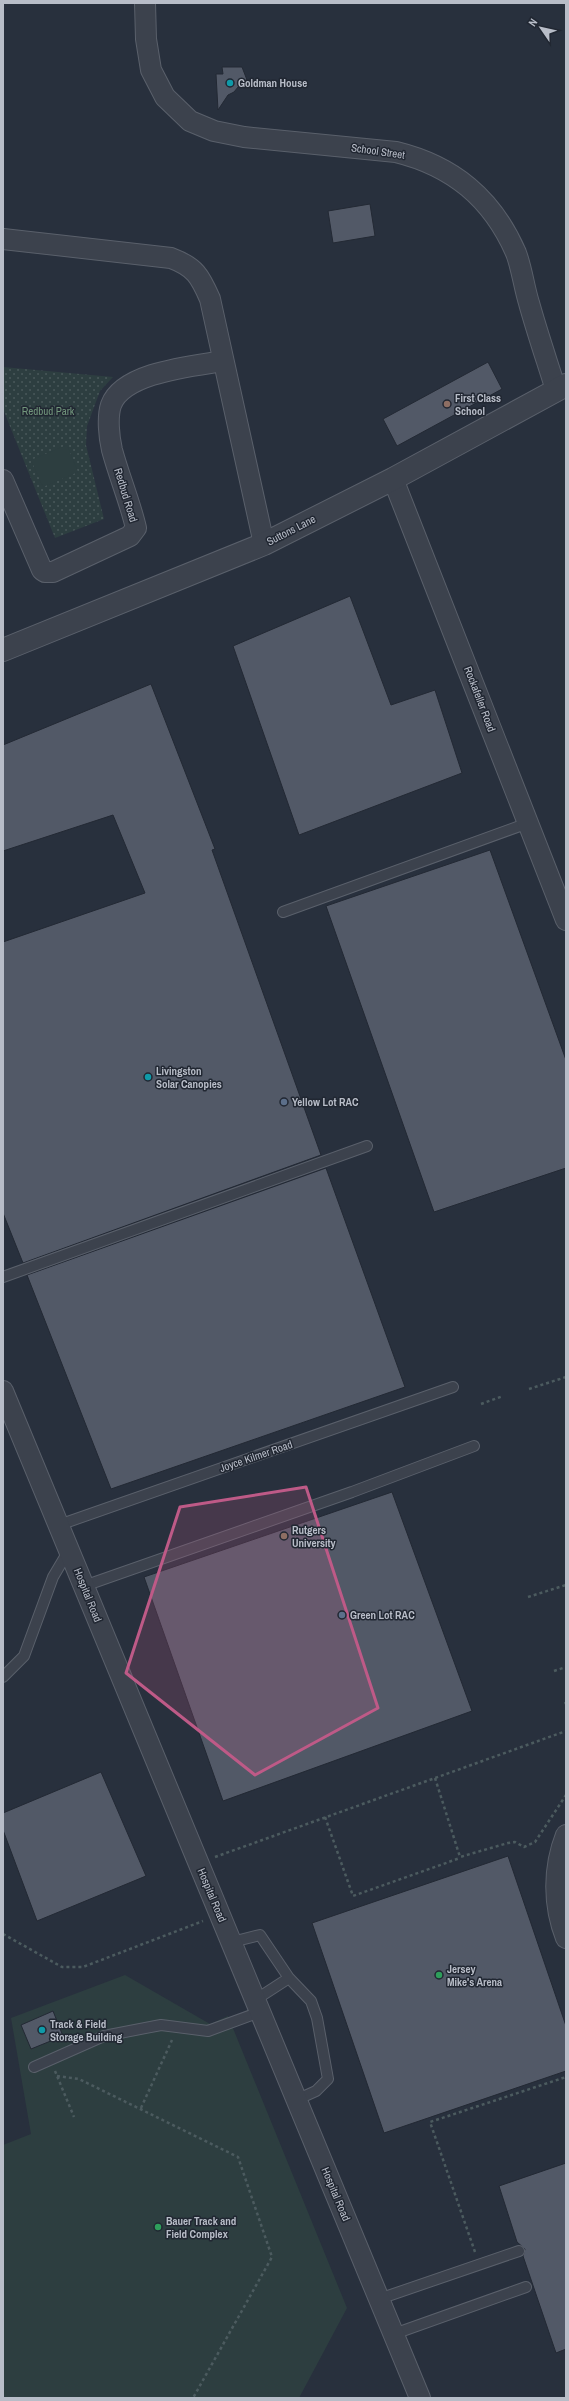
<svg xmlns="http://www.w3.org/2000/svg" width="569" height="2401" font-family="'Archivo Narrow',sans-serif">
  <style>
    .park { fill: url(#park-dots) }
    .pitch { fill: #2d3e40 }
    .building { fill: #525967; stroke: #232934 }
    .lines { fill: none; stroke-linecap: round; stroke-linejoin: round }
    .service-casing { stroke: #5a606b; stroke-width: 12 }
    .minor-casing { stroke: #5a606b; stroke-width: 22 }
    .tertiary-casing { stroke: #5a606b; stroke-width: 24 }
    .path { stroke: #4c5b5f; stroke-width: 2.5; stroke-dasharray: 3 3; stroke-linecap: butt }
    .service { stroke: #3c424d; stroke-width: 10 }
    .minor { stroke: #3c424d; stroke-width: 20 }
    .tertiary { stroke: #3c424d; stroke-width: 22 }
    .marked { fill: #be5a87; fill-opacity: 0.2; stroke: #be5a87; stroke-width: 3; stroke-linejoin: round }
    .culture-dot { fill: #0f9aa8; stroke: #212732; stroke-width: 1.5 }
    .education-dot { fill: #8d6e63; stroke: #212732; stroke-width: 1.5 }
    .service-dot { fill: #5c6f8a; stroke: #212732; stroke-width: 1.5 }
    .leisure-dot { fill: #2e9e5b; stroke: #212732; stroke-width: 1.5 }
    .labels { text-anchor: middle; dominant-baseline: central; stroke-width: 3; stroke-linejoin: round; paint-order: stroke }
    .poi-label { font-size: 11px; font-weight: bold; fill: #b8bdc8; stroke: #212732; text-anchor: start }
    .street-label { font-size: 11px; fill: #b8bdc8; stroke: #212732 }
    .park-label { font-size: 11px; fill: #72967c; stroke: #212732 }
  </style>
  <defs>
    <pattern id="park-dots" width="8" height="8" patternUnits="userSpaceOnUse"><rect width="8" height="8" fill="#2d3e40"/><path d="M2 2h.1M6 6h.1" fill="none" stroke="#49585a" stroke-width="1.8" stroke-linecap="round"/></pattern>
  </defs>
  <rect width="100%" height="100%" fill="#28303d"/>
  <path class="park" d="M 3,367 L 113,377 L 100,391 L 87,426 L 86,445 L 104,519 L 55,538 L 3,409 Z"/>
  <path class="pitch" d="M 67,445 L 78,472 L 43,487 L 31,460 Z
    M 125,1975 L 210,2024 L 228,2016 L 347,2308 L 299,2398 L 3,2398 L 3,2145 L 31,2134 L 11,2018 Z"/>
  <path class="building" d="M 222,67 L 242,67 L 247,80 L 243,81 L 234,92 L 228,95 L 218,110 L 216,74 L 223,74 Z
    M 370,204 L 375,236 L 333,243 L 328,211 Z
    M 488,362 L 502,389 L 397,446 L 383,419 Z
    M 350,596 L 391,705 L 435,690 L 462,773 L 299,835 L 233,646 Z
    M 151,684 L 215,849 L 212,850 L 321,1155 L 23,1263 L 3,1213 L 3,942 L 145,893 L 113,815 L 3,851 L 3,745 Z
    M 490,850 L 566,1060 L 566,1168 L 434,1212 L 326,906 Z
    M 326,1168 L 405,1387 L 111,1489 L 27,1275 Z
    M 392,1492 L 472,1711 L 223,1801 L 144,1577 Z
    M 101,1772 L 146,1876 L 37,1921 L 3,1830 L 3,1813 Z
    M 508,1856 L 566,2026 L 566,2071 L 384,2133 L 312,1923 Z
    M 53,2011 L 63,2036 L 31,2049 L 21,2025 Z
    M 566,2163 L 566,2349 L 556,2353 L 523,2256 L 525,2249 L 517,2242 L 499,2186 Z"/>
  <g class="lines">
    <g class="service-casing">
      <path id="service" d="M 283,912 L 528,823
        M 3,1277 L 367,1146
        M 59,1525 L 453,1387
        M 84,1586 L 352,1492 L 474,1446
        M 3,1677 L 24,1656 L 53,1577 L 69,1550
        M 232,1942 L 260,1935 L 289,1978 L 255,2000
        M 289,1978 L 311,2001 L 317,2018 L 328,2079 L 316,2091 L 296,2100
        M 34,2067 L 104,2036 L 161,2025 L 208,2031 L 260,2012
        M 379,2299 L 519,2251
        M 394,2334 L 526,2287"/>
    </g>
    <g class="minor-casing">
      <path id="minor" d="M 145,3 L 146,39 L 151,70 L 165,97 L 190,121 L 214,131 L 244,137 L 396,152 C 453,166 492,198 516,253 C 522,269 524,287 529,303 C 537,332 547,361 556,390
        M 3,239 L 171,258 C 195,267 200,276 210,299 L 264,544
        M 393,479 L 566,920
        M 3,480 L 42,570 L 45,572 L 53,572 L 130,536 L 136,528 C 130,502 119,476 112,450 C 109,437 107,417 111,405 C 123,372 194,366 223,361
        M 3,1391 L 420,2398
        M 566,1835 C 553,1868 553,1905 566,1938"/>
    </g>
    <g class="tertiary-casing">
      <path id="tertiary" d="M 3,650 L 264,544 L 393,479 L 566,385"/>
    </g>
    <path class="path" d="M 529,1389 L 566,1377
      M 481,1404 L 503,1396
      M 528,1597 L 566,1585
      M 554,1671 L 566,1667
      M 565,1702 L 566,1704
      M 435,1778 L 460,1857 L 508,1843 L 515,1842 L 524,1847 L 535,1842 L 566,1795
      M 325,1817 L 353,1896 L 460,1858
      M 215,1857 L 566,1731
      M 3,1934 L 62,1967 L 83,1967 L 203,1921
      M 55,2071 L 74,2117
      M 57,2076 L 79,2079 L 238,2157 L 272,2257 L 193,2398
      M 141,2108 L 172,2040
      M 475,2252 L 430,2122 L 566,2077"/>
    <use href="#service" class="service"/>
    <use href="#minor" class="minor"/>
    <use href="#tertiary" class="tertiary"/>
  </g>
  <path class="marked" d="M 306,1487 L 378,1708 L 255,1775 L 126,1673 L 180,1507 Z"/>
  <g class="culture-dot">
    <circle cx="230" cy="83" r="4"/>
    <circle cx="148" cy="1077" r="4"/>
    <circle cx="42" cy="2030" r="4"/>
  </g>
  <g class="education-dot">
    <circle cx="447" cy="404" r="4"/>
    <circle cx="284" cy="1536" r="4"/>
  </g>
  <g class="service-dot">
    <circle cx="284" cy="1102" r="4"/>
    <circle cx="342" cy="1615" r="4"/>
  </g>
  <g class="leisure-dot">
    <circle cx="439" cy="1975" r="4"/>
    <circle cx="158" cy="2227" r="4"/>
  </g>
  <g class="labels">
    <g class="poi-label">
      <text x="238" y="83">Goldman House</text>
      <text x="455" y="398">First Class<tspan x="455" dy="13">School</tspan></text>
      <text x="156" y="1071">Livingston<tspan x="156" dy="13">Solar Canopies</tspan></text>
      <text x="292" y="1102">Yellow Lot RAC</text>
      <text x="292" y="1530">Rutgers<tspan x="292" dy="13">University</tspan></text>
      <text x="350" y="1615">Green Lot RAC</text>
      <text x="447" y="1969">Jersey<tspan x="447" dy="13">Mike's Arena</tspan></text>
      <text x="50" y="2024">Track &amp; Field<tspan x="50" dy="13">Storage Building</tspan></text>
      <text x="166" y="2221">Bauer Track and<tspan x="166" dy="13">Field Complex</tspan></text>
    </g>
    <g class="street-label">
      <text transform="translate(378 151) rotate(8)">School Street</text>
      <text transform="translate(126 495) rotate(73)">Redbud Road</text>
      <text transform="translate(291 530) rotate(-27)">Suttons Lane</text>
      <text transform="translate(480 699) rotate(69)">Rockafeller Road</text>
      <text transform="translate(256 1456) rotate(-19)">Joyce Kilmer Road</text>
      <text transform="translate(88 1595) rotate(68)">Hospital Road</text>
      <text transform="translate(212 1895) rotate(67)">Hospital Road</text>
      <text transform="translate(336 2194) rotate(67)">Hospital Road</text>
    </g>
    <g class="park-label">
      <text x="48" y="411">Redbud Park</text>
    </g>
  </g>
  <rect width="569" height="2401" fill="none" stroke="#b8bdc8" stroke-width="8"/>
  <g transform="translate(541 28) rotate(304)" stroke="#212732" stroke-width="3" paint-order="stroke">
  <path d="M0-3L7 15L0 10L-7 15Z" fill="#b8bdc8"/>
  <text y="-6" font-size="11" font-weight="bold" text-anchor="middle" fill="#b8bdc8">N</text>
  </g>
</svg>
